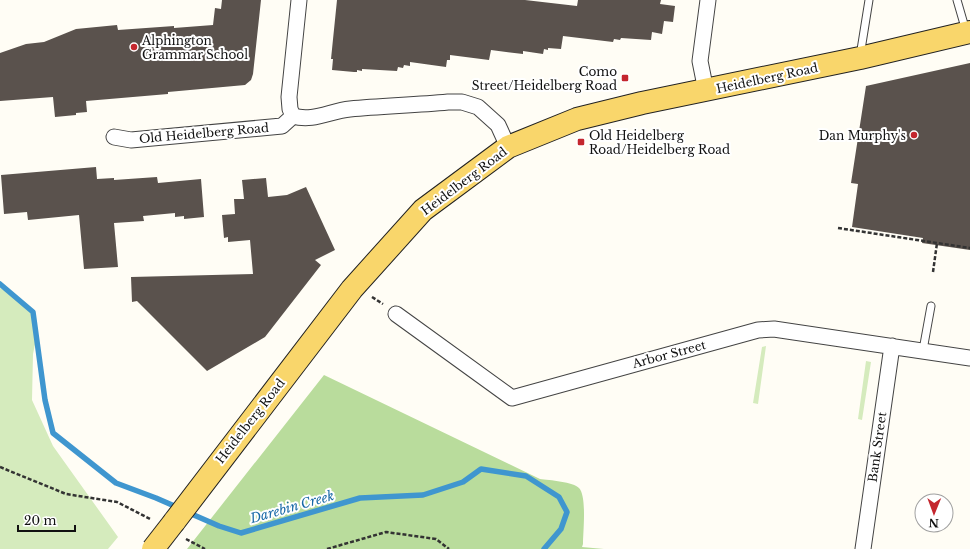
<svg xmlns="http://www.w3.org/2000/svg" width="970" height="549" font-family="'Libre Baskerville',serif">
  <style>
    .green { fill: #d5ebbd }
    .forest { fill: #b9dc9c }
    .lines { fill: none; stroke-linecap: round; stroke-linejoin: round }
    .stream { stroke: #3f96cf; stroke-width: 5.5 }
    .building { fill: #5a524d }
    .lane-casing { stroke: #444; stroke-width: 9 }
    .street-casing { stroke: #444; stroke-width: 17 }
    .primary-casing { stroke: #222; stroke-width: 24 }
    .path { stroke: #333; stroke-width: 2.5; stroke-dasharray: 4 2; stroke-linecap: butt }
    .lane { stroke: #fff; stroke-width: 7 }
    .street { stroke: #fff; stroke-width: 15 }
    .primary { stroke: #f9d66b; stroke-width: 22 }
    .primary-bridge-casing { stroke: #222; stroke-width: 24; stroke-linecap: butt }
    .primary-bridge { stroke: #f9d66b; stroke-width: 22 }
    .poi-dot { fill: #c4262e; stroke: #fff; stroke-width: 1.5 }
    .labels { text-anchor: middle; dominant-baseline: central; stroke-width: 4; stroke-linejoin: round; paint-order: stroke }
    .poi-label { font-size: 12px; fill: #111; stroke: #fff; text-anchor: start }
    .street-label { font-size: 12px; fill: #111; stroke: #fff }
    .water-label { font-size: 13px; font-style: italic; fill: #1768a6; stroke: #fff }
  </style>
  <rect width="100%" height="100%" fill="#fffdf5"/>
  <path class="green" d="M 0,288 L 22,300 L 34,314 L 38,330 L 33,354 L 32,400 L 53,446 L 118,537 L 108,549 L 0,549 Z
    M 766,346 L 758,404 L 753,403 L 762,347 Z
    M 866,361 L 871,362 L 862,420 L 858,419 Z"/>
  <path class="forest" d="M 324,375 L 540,479 C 549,480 574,482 579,488 C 587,496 583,532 583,544 L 582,547 L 604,549 L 187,549 Z"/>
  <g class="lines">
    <path class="stream" d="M 0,284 L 33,312 L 45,400 L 53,433 L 116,483 L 156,498 L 179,508
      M 187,512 L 219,526 L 241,533 L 360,498 L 423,495 L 463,482 L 481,469 L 526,476 L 559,497 L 567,512 L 561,529 L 544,549"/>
  </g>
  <path class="building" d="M 222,0 L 261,0 L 253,74 L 251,80 L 245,85 L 168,92 L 168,94 L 86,101 L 87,112 L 76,113 L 76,115 L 55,117 L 53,97 L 0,101 L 0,53 L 26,44 L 44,42 L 76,29 L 117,25 L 118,30 L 174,26 L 174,28 L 213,25 L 215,8 L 221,9 Z
    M 337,0 L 525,0 L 577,6 L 578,0 L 661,0 L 660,4 L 675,6 L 673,22 L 664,21 L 662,34 L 652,32 L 651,40 L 621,38 L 620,40 L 614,39 L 613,42 L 563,36 L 561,49 L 548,48 L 548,50 L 544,49 L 543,54 L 523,51 L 523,54 L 491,50 L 489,60 L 450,55 L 450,60 L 447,60 L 446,67 L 410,62 L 410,66 L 404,65 L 403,68 L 398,67 L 397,71 L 362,69 L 362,71 L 357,70 L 357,72 L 354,72 L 332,70 L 333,59 L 331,59 Z
    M 970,63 L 970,250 L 922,243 L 923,238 L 852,227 L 858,184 L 851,183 L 866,86 Z
    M 96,167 L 97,179 L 114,178 L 114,180 L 157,177 L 158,183 L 201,179 L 204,217 L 184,219 L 184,216 L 175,217 L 175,213 L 143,216 L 144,221 L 114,223 L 118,267 L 84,269 L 79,215 L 28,220 L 27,212 L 4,214 L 1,175 Z
    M 266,178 L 268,197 L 287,195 L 306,187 L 335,250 L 315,260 L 321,265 L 265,337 L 207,371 L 137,301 L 132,302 L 131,277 L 253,274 L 250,240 L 228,242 L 228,237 L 224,238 L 222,215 L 235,214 L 234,199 L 244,199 L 242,180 Z"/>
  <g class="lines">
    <g class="lane-casing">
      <path id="lane" d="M 957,0 L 966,31
        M 860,56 L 869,0
        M 923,350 L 931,306"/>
    </g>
    <g class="street-casing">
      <path id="street" d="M 706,91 L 700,61 L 708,0
        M 293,116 C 313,122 330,111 350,109 C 383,106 416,105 448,102 L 462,102 L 478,107 L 498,125 L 508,147
        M 293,116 L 290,109 L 289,97 L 299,0
        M 114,137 L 131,140 L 282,126 L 293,116
        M 396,314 L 512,398 L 758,330 L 774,329 L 794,332 L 970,358
        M 863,549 L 892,346"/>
    </g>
    <g class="primary-casing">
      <path id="primary" d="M 174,522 L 352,289 L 423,210 L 508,147 L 577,119 L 642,103 L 860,58 L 970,32"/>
    </g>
    <path class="path" d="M 838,228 L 970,248
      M 933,272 L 937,243
      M 372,297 L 383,304
      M 0,467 L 66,494 L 117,502 L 150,519
      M 186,539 L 205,549
      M 327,549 L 386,532 L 436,539 L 449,549"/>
    <use href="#lane" class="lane"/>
    <use href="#street" class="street"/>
    <use href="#primary" class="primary"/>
    <g class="primary-bridge-casing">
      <path id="primary-bridge" d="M 153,549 L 174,522"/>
    </g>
    <use href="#primary-bridge" class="primary-bridge"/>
  </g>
  <g class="poi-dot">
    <circle cx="134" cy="47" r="4"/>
    <rect x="621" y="74" width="8" height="8" rx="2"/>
    <circle cx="914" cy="135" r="4"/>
    <rect x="577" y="138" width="8" height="8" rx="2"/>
  </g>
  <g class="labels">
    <g class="poi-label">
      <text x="142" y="40">Alphington<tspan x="142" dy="14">Grammar School</tspan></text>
      <text x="617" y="71" text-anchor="end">Como<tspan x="617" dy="14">Street/Heidelberg Road</tspan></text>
      <text x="589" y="135">Old Heidelberg<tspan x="589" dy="14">Road/Heidelberg Road</tspan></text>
      <text x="906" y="135" text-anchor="end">Dan Murphy's</text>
    </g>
    <g class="street-label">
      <text transform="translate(767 78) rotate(-12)">Heidelberg Road</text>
      <text transform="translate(204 133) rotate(-5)">Old Heidelberg Road</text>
      <text transform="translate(464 181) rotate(-37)">Heidelberg Road</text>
      <text transform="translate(669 354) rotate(-15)">Arbor Street</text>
      <text transform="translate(250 421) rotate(-52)">Heidelberg Road</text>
      <text transform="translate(877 447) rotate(-82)">Bank Street</text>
    </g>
    <g class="water-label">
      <text transform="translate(292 507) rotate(-16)">Darebin Creek</text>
    </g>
  </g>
  <g transform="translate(934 513) rotate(181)"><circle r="19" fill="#ffffff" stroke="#a0a0a0"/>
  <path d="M0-3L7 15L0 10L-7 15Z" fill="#c4262e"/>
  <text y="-6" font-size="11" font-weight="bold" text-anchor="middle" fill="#111111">N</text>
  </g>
  <path d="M18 525v6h57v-6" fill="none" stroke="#111111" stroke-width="2"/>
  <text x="24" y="525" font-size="12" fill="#111111" stroke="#ffffff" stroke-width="3" paint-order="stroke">20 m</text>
</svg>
